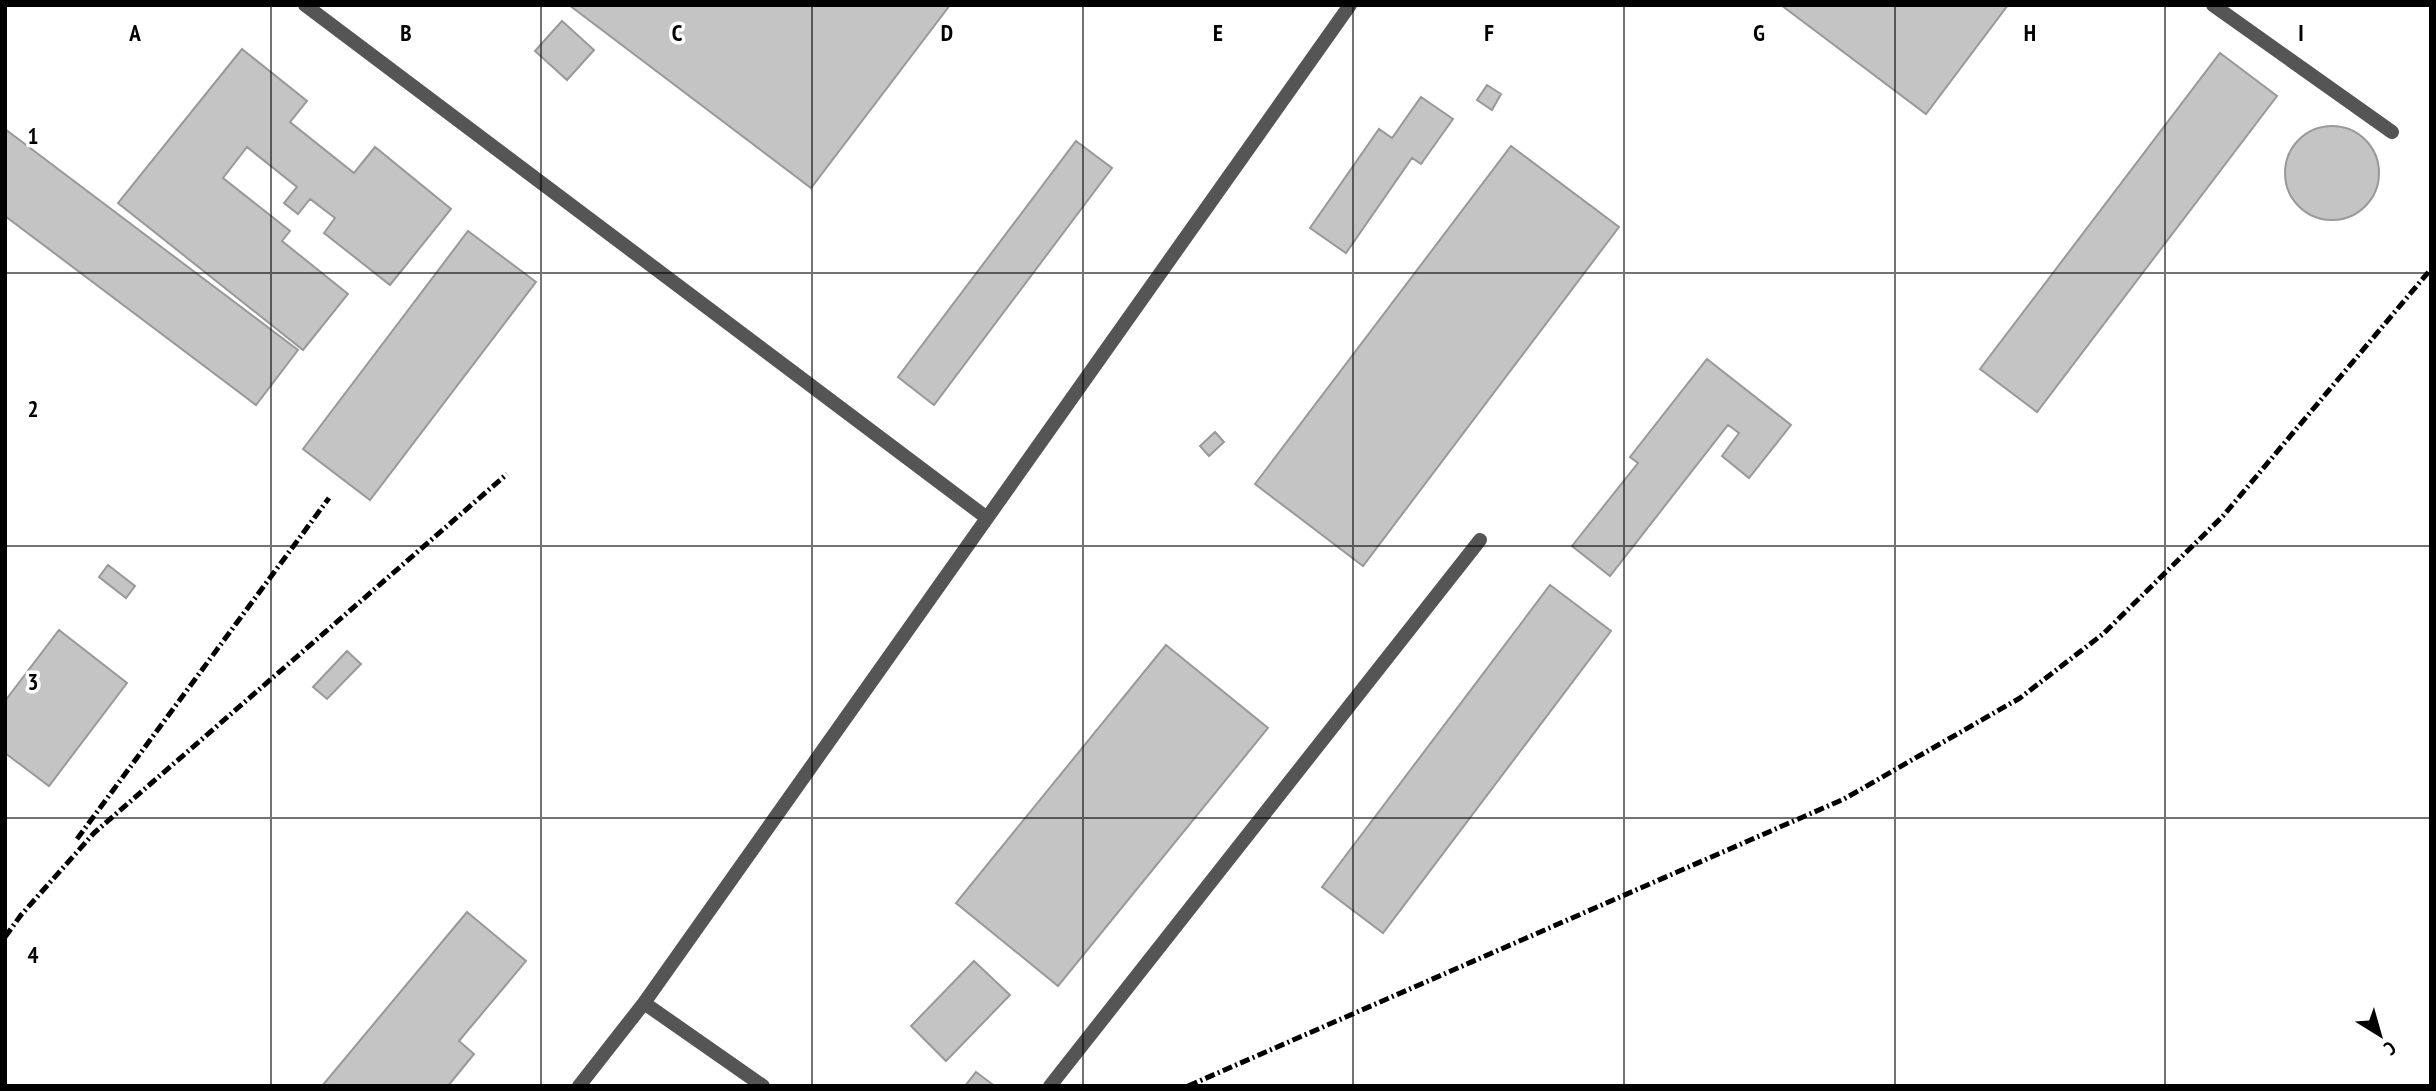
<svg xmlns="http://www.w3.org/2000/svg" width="2436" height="1091" font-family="'PT Sans Narrow',sans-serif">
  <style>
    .building { fill: #c4c4c4; stroke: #999; stroke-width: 2 }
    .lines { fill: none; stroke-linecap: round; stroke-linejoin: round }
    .lane { stroke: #555; stroke-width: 14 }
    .rail { stroke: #000; stroke-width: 5; stroke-dasharray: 10 3.5 2 3.5; stroke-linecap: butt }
    .grid { fill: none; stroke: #000; stroke-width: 2; stroke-opacity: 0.55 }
    .grid-label { font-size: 23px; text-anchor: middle; font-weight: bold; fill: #000; stroke: #fff; stroke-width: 7; stroke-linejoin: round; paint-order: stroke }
  </style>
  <rect width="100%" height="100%" fill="#fff"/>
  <path class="building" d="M 569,5 L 950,5 L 811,188 Z
    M 1781,5 L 2008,5 L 1926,114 Z
    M 562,21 L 594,50 L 567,80 L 535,51 Z
    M 242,49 L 307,101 L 290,122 L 354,173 L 375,147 L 451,209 L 390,285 L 324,233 L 335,218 L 310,199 L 298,214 L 284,203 L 297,187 L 247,147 L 223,178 L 290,231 L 282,241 L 348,294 L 303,350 L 118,203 Z
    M 2220,53 L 2277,96 L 2037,412 L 1980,369 Z
    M 1487,85 L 1501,94 L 1492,110 L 1477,100 Z
    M 1421,97 L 1453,119 L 1421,164 L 1412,158 L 1346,253 L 1310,228 L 1379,129 L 1392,138 Z
    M2285 173a47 47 0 1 1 94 0a47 47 0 1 1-94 0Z
    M 5,129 L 298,350 L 256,405 L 5,216 Z
    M 1076,141 L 1112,168 L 934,405 L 898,377 Z
    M 1511,146 L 1619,227 L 1363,566 L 1255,484 Z
    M 468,231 L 536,282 L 370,500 L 303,449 Z
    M 1707,359 L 1791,425 L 1749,478 L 1722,456 L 1739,433 L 1728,425 L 1610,576 L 1572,546 L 1638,463 L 1630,457 Z
    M 1215,432 L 1224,442 L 1209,456 L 1200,446 Z
    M 108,565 L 135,586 L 126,598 L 99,577 Z
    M 1550,585 L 1611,631 L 1383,933 L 1322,887 Z
    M 59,630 L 127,683 L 49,786 L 5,753 L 5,701 Z
    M 1166,645 L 1268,728 L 1058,986 L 956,903 Z
    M 347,651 L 361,664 L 327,699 L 313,687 Z
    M 467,912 L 526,961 L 459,1041 L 474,1054 L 448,1086 L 322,1086 Z
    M 974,961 L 1010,995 L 946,1061 L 911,1026 Z
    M 976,1072 L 992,1084 L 991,1086 L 965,1086 Z"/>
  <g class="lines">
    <path class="lane" d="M 305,5 L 987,518
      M 2213,5 L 2392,132
      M 644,1003 L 763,1086
      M 579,1086 L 644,1003 L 1350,5
      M 1050,1086 L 1480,540"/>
    <path class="rail" d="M 77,839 L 329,498
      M 5,937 L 21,915 L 94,833 L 507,474
      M 1188,1086 L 1844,799 L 2020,698 L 2103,634 L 2223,516 L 2431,269"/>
  </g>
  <path class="grid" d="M 271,5 L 271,1086M 541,5 L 541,1086M 812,5 L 812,1086M 1083,5 L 1083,1086M 1353,5 L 1353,1086M 1624,5 L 1624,1086M 1895,5 L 1895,1086M 2165,5 L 2165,1086M 5,273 L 2431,273M 5,546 L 2431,546M 5,818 L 2431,818"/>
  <g class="grid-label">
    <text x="135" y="41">A</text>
    <text x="406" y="41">B</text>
    <text x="677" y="41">C</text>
    <text x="947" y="41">D</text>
    <text x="1218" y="41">E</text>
    <text x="1489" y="41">F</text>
    <text x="1759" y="41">G</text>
    <text x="2030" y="41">H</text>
    <text x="2301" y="41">I</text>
    <text x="33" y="144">1</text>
    <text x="33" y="417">2</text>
    <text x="33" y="690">3</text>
    <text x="33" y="963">4</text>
  </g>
  <rect width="2436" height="1091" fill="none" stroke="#000000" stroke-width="14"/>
  <g transform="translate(2380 1035) rotate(143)" stroke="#ffffff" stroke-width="5" paint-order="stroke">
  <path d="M0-5L12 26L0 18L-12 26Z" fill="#000000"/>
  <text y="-10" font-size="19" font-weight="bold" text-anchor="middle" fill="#000000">С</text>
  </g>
</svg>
